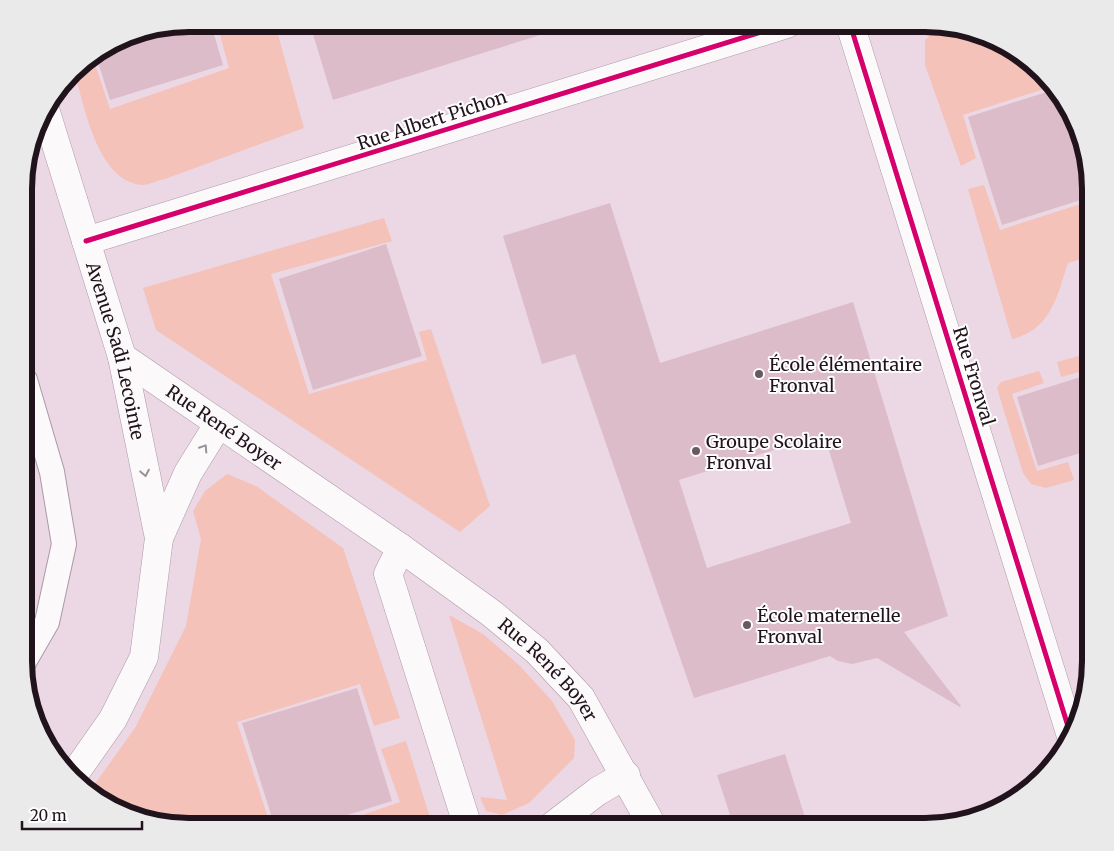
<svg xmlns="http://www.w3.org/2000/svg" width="1114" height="851" font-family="Merriweather,serif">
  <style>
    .green { fill: #f4c2b9 }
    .building { fill: #dcbcc9; fill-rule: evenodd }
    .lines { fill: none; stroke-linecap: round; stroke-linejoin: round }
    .lane-casing { stroke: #aa9aa4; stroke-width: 26 }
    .street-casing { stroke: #aa9aa4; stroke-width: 29 }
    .secondary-casing { stroke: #aa9aa4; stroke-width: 29 }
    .lane { stroke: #fcf9fb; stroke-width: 24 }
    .street { stroke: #fcf9fb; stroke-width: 28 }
    .secondary { stroke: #fcf9fb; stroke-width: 28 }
    .cycleway-casing { stroke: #fdfdfd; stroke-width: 8 }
    .cycleway { stroke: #d6006c; stroke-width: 5 }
    .oneway { stroke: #999296 }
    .poi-dot { fill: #675861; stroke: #fdfdfd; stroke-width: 2 }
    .labels { text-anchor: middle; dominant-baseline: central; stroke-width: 4; stroke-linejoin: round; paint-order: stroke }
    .street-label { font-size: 18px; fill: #20131b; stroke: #fdfdfd }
    .poi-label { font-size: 18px; fill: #20131b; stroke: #fdfdfd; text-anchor: start }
    .rim { fill: none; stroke: #20131b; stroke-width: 6 }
  </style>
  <rect width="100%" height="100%" fill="#ecd7e4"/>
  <path class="green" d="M 217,24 L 275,24 L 304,128 L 165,179 C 158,180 149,185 142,185 C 97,181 85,107 74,72 L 81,65 L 93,58 L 110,109 L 229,68 Z
    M 945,26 L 988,36 L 1033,65 L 1050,87 L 963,115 L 976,158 L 961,166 L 925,65 L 925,40 L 939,28 Z
    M 984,185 L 1000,230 L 1090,201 L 1090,256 L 1068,263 C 1057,296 1051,330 1012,339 L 968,189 Z
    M 384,218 L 392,241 L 271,274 L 309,394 L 427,360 L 419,332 L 431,329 L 490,506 L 460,532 L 156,330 L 143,288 Z
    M 1090,353 L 1090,369 L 1061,377 L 1057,362 Z
    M 1039,371 L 1044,383 L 1012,394 L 1037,471 L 1068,462 L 1074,480 L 1046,488 L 1031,484 L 1023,473 L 997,388 L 1001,382 Z
    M 227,474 L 256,486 L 343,548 L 400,718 L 374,726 L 360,684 L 237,722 L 271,827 L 179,827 L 126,815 L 89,792 L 135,728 L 186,626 L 201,539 L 193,511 L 205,491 Z
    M 449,615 L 483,634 L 520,666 L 552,701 L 575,740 L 574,758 L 529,803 L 502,815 L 486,811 L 480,797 L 507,800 Z
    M 406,741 L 433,827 L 328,827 L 400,802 L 381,749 Z"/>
  <path class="building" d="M 190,24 L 211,24 L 223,65 L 110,100 L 96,56 L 136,33 Z
    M 335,24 L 552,24 L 553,31 L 333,100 L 312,31 Z
    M 1053,90 L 1073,117 L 1090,197 L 1002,225 L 968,117 Z
    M 610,203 L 660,363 L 853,302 L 948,616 L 904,632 L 961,706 L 960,707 L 877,658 L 852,664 L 838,661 L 830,656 L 694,698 L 575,354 L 542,364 L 503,236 ZM 824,434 L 851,523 L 707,568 L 679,480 Z
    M 386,244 L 422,356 L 313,390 L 279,279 Z
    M 1090,374 L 1090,450 L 1038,466 L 1017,397 Z
    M 357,688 L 392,801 L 309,827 L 275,827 L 242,723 Z
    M 785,754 L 808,827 L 734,827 L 717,775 Z"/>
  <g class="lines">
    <g class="lane-casing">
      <path id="lane" d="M 24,662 L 47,622 L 64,544 L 52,472 L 25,380"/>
    </g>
    <g class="street-casing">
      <g id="street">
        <path d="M 850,24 L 1071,736"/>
        <path d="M 86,241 L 787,24"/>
        <path id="s1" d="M 122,357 L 401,548 L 491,613 L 537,651 L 581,698 L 653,827"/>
        <path d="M 159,538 L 188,473 L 219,423"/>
        <path d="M 401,548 L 388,574 L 468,827"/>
        <path d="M 551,827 L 598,791 L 626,775"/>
      </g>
    </g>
    <g class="secondary-casing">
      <g id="secondary">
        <path id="s2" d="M 45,109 L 122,357 L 159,538 L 144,657 L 113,719 L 73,776"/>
      </g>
    </g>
    <use href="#lane" class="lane"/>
    <use href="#street" class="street"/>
    <use href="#secondary" class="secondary"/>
    <g class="cycleway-casing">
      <path id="cycleway" d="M 850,24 L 1071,736
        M 86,241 L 787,24"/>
    </g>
    <use href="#cycleway" class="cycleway"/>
  </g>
  <defs><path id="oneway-chevron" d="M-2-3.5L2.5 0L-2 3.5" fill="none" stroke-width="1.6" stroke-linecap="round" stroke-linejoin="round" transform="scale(1.25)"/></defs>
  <g class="oneway">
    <use href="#oneway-chevron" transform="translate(204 448) rotate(-57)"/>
    <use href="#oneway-chevron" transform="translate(145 473) rotate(79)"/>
  </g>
  <g class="poi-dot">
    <circle cx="759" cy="374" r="5"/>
    <circle cx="696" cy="451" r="5"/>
    <circle cx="747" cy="625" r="5"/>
  </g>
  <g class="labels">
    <g class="street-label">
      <text transform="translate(432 120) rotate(-18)">Rue Albert Pichon</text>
      <text stroke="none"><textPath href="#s2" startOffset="252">Avenue Sadi Lecointe</textPath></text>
      <text transform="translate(974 376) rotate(73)">Rue Fronval</text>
      <text stroke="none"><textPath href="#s1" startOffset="124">Rue René Boyer</textPath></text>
      <text stroke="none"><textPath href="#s1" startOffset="530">Rue René Boyer</textPath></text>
    </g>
    <g class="poi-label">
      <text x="769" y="364">École élémentaire<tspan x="769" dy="21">Fronval</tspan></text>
      <text x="706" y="441">Groupe Scolaire<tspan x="706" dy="21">Fronval</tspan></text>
      <text x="757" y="615">École maternelle<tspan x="757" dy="21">Fronval</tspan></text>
    </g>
  </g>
  <path d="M0 0H1114V851H0ZM189 32H925A157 157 0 0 1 1082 189V661A157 157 0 0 1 925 818H189A157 157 0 0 1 32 661V189A157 157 0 0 1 189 32Z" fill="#ebeaeb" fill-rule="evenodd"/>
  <path class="rim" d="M189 32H925A157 157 0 0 1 1082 189V661A157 157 0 0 1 925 818H189A157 157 0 0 1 32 661V189A157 157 0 0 1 189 32Z"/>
  <path d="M22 821v8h120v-8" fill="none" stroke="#20131b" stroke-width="2.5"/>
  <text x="30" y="821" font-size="15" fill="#20131b" stroke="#fdfdfd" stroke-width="4" paint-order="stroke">20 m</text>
</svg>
